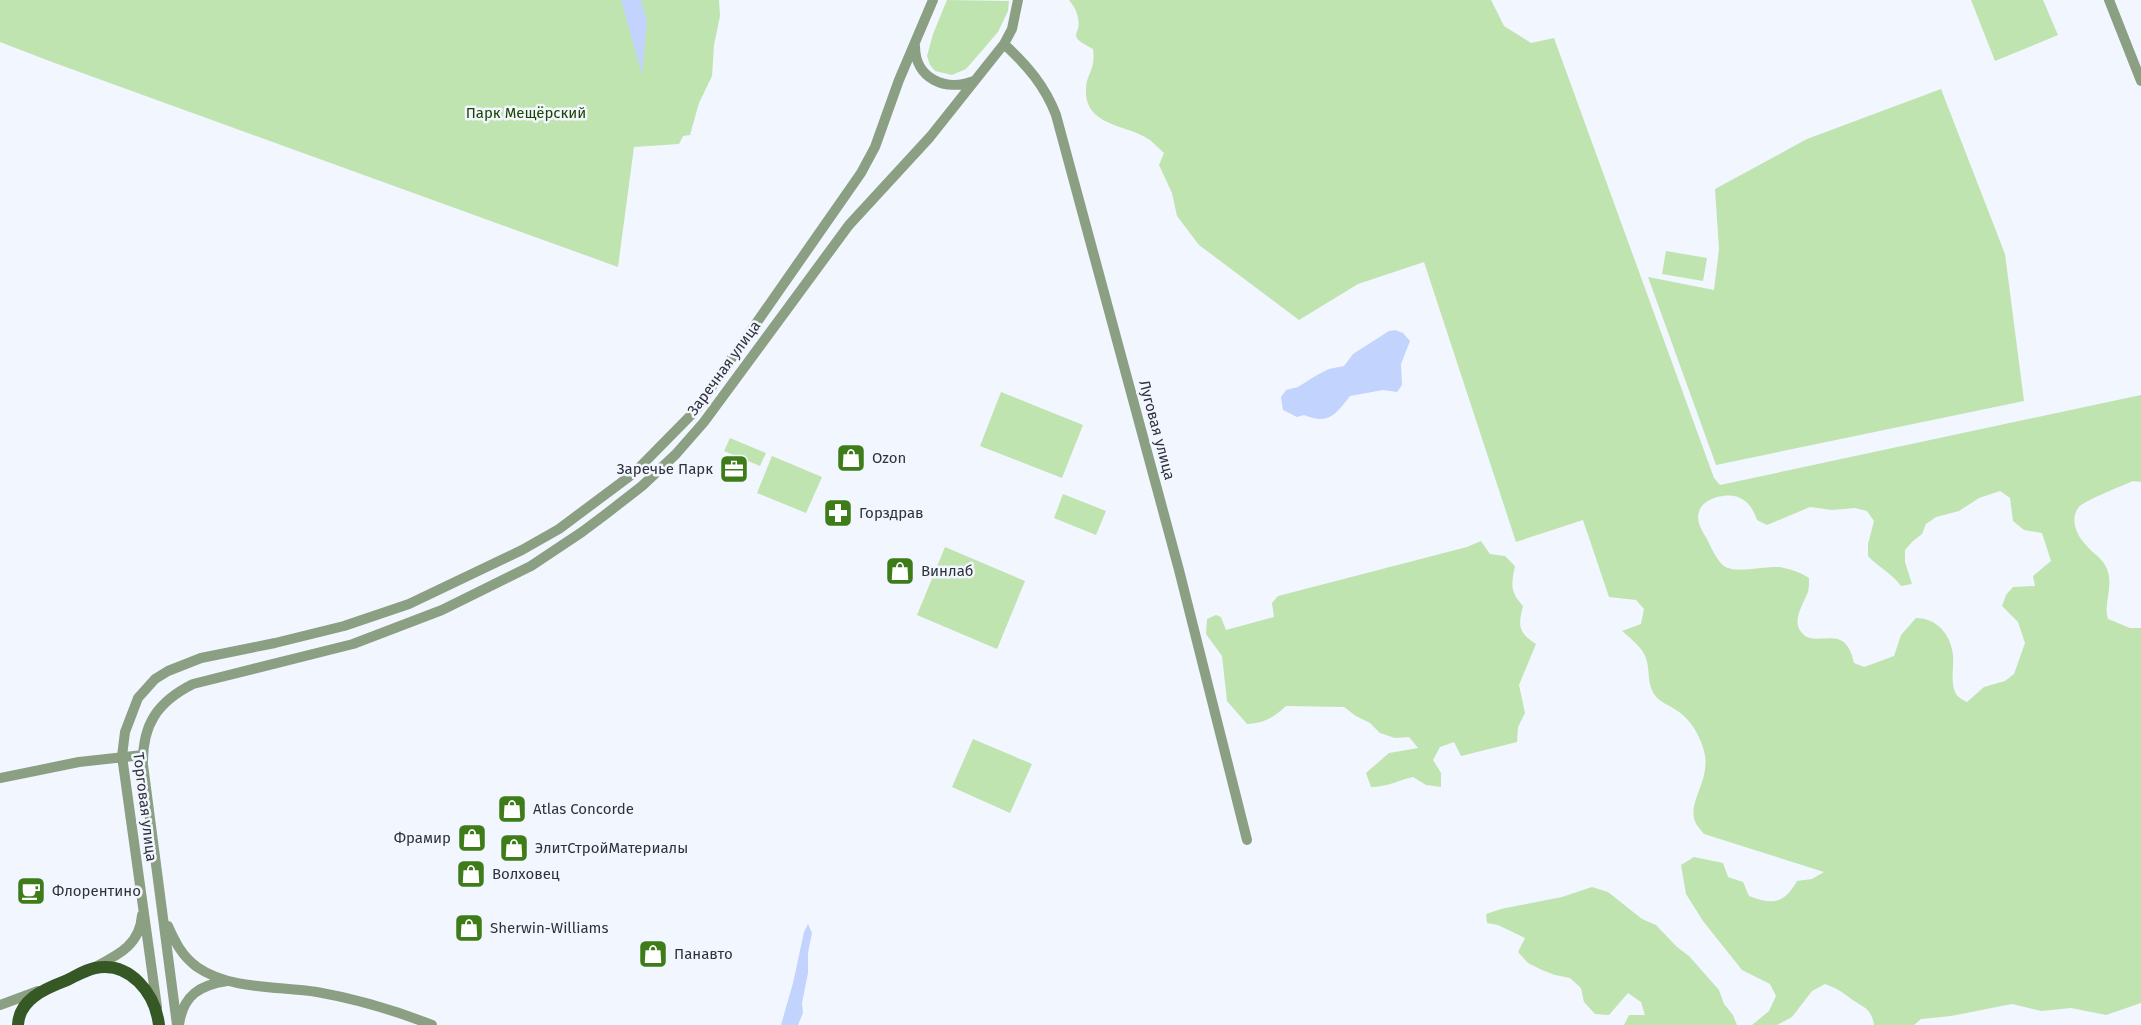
<svg xmlns="http://www.w3.org/2000/svg" width="2141" height="1025" font-family="'Fira Sans',sans-serif">
  <style>
    .green { fill: #bfe4b0; fill-rule: evenodd }
    .water { fill: #c2d3fd }
    .lines { fill: none; stroke-linecap: round; stroke-linejoin: round }
    .minor { stroke: #8b9f83; stroke-width: 10 }
    .major { stroke: #355825; stroke-width: 12 }
    .labels { text-anchor: middle; dominant-baseline: central; stroke-width: 5; stroke-linejoin: round; paint-order: stroke }
    .park-label { font-size: 15px; fill: #1c4600; stroke: #f2f6ff }
    .street-label { font-size: 15px; fill: #2f323a; stroke: #f2f6ff }
    .poi-label { font-size: 15px; fill: #2f323a; stroke: #f2f6ff; text-anchor: start }
  </style>
  <rect width="100%" height="100%" fill="#f2f6ff"/>
  <path class="green" d="M 0,0 L 719,0 L 720,16 L 714,45 L 712,76 L 699,103 L 690,135 L 683,136 L 679,144 L 634,147 L 618,267 L 52,62 L 0,42 Z
    M 947,0 L 1009,1 L 1008,11 L 998,32 L 966,69 L 952,75 L 935,71 L 930,65 L 927,56 L 933,34 Z
    M 1069,0 L 1491,0 L 1504,26 L 1531,43 L 1554,38 L 1714,478 L 1720,485 L 2141,395 L 2141,482 L 2133,481 C 2122,486 2085,500 2079,507 C 2069,519 2077,536 2086,545 C 2093,554 2103,558 2107,569 C 2114,587 2103,603 2108,619 L 2130,628 L 2141,628 L 2141,1003 L 2106,1015 L 2071,1008 L 2041,1011 L 2012,1004 L 1951,1016 L 1921,1019 L 1914,1025 L 1874,1025 C 1871,1006 1862,1008 1850,998 C 1841,991 1836,988 1825,984 L 1812,991 L 1792,1017 L 1777,1025 L 1752,1025 L 1769,1011 L 1776,996 L 1770,984 L 1742,970 L 1703,921 L 1686,894 L 1681,865 L 1694,857 L 1723,863 L 1728,877 L 1743,882 L 1749,896 C 1773,905 1784,904 1797,881 L 1812,879 L 1824,872 L 1704,834 C 1700,829 1695,824 1694,818 C 1690,800 1709,780 1705,756 C 1702,738 1691,719 1676,710 C 1669,705 1659,702 1654,694 C 1647,683 1650,670 1646,658 C 1642,647 1631,639 1622,631 L 1641,624 L 1644,609 L 1636,600 L 1609,597 L 1583,520 L 1516,542 L 1424,262 L 1358,284 L 1299,320 L 1199,245 L 1177,216 L 1172,193 L 1159,165 L 1164,153 C 1159,149 1155,144 1150,140 C 1128,124 1084,127 1086,89 C 1086,74 1096,70 1093,49 C 1064,34 1082,37 1078,18 C 1077,11 1073,5 1069,0 ZM 2000,491 L 2010,498 L 2013,521 L 2024,530 L 2042,533 L 2051,561 L 2033,576 L 2035,586 L 2013,587 L 2006,595 L 2002,606 L 2018,622 L 2025,643 L 2014,674 L 2005,681 L 1984,687 L 1967,702 C 1963,700 1959,698 1956,694 C 1950,682 1954,668 1953,655 C 1951,635 1937,618 1916,618 L 1901,635 L 1894,656 L 1864,667 L 1854,663 C 1845,620 1817,650 1802,633 C 1791,621 1803,605 1808,592 C 1809,588 1809,583 1809,578 C 1800,572 1790,569 1779,567 C 1764,566 1735,574 1724,566 C 1717,561 1711,547 1707,539 C 1701,529 1695,520 1700,509 C 1704,501 1714,497 1723,496 C 1741,493 1752,504 1757,520 L 1767,525 L 1810,507 L 1832,510 L 1855,508 L 1867,511 L 1874,521 L 1868,544 L 1868,556 C 1878,567 1892,573 1901,586 L 1912,584 L 1905,562 L 1905,550 L 1913,541 L 1922,534 L 1926,524 L 1936,517 L 1959,511 L 1979,498 Z
    M 1971,0 L 2043,0 L 2058,35 L 1995,61 Z
    M 1941,89 L 2005,254 L 2024,401 L 1716,465 L 1648,277 L 1714,290 L 1719,249 L 1715,189 L 1807,139 Z
    M 1666,251 L 1707,258 L 1703,281 L 1662,274 Z
    M 1001,392 L 1083,425 L 1062,478 L 980,446 Z
    M 730,438 L 766,453 L 760,466 L 724,451 Z
    M 772,456 L 822,477 L 806,513 L 757,493 Z
    M 1063,494 L 1106,511 L 1096,535 L 1054,518 Z
    M 1481,541 L 1490,554 L 1505,556 L 1515,566 C 1511,585 1510,592 1523,606 C 1518,626 1518,632 1536,644 L 1519,685 L 1525,713 L 1518,727 L 1517,742 L 1461,756 L 1454,742 L 1440,747 L 1433,760 L 1441,773 L 1441,787 L 1426,785 L 1413,777 C 1399,780 1387,787 1371,787 L 1366,773 L 1389,753 L 1418,748 L 1409,737 L 1395,738 L 1380,733 L 1370,723 L 1356,716 L 1344,707 L 1286,706 C 1273,718 1264,723 1247,724 L 1227,701 L 1222,656 L 1206,634 L 1207,619 L 1216,615 L 1221,617 L 1226,630 L 1274,617 L 1272,603 L 1278,596 L 1467,547 Z
    M 945,547 L 1025,581 L 997,649 L 917,615 Z
    M 973,739 L 1032,764 L 1010,813 L 952,787 Z
    M 1592,887 L 1608,892 L 1642,919 L 1656,925 L 1677,947 L 1689,956 L 1719,990 L 1724,1004 L 1733,1015 L 1737,1025 L 1624,1025 L 1629,1015 L 1645,1015 L 1641,1002 L 1628,993 L 1609,1015 L 1595,1014 L 1584,1002 L 1581,988 L 1570,978 L 1555,975 L 1542,970 L 1528,963 L 1518,952 L 1525,938 L 1498,925 L 1487,923 L 1486,914 L 1501,909 L 1562,897 Z"/>
  <path class="water" d="M 621,0 L 641,0 L 647,20 L 642,75 Z
    M 1395,330 L 1403,333 L 1410,341 L 1401,364 L 1402,385 L 1397,392 L 1383,390 L 1350,396 C 1335,415 1329,425 1304,415 L 1297,417 L 1283,410 L 1281,397 L 1286,390 L 1298,387 L 1317,375 L 1329,369 L 1344,366 L 1353,354 L 1389,331 Z
    M 808,924 L 812,933 L 808,953 L 808,973 L 802,1003 L 803,1013 L 798,1025 L 781,1025 L 793,983 L 804,932 Z"/>
  <g class="lines">
    <path class="minor" d="M 2109,0 L 2141,81
      M 1004,44 C 1027,65 1045,86 1056,115 L 1179,570 L 1247,840
      M 915,46 C 915,79 946,92 974,81
      M 0,778 L 79,762 L 143,755
      M 168,926 C 175,942 182,956 197,967 C 230,990 279,986 317,992 C 357,999 394,1010 432,1025
      M 95,967 C 118,955 140,945 142,915
      M 0,1005 L 38,991
      M 157,1007 L 122,756 L 125,732 L 138,698 L 155,679 L 168,671 L 201,658 L 275,643 L 344,626 L 409,604 L 522,550 L 559,529 L 634,473 L 695,411 L 861,173 L 875,147 L 899,80 L 933,0
      M 177,1025 L 143,765 C 142,725 157,702 193,684 L 353,644 L 442,610 L 531,566 L 582,532 L 606,514 L 642,486 L 676,454 L 704,422 L 849,225 L 930,137 L 1004,44 L 1012,29 L 1018,0
      M 179,1025 C 183,995 200,985 227,981"/>
    <path class="major" d="M 18,1025 C 19,1000 44,989 65,981 C 74,977 85,970 95,968 C 130,961 155,993 159,1025"/>
  </g>
  <defs>
    <g id="shop-square" transform="scale(1.5)"><rect x="-9" y="-9" width="18" height="18" rx="4" fill="#3e7c1a" stroke="#f2f6ff"/><path d="M-5-2.5h2.3a2.7 3.5 0 0 1 5.4 0H5L5.5 6h-11ZM-1.5-2.5h3a1.5 2.3 0 0 0-3 0Z" fill="#fff"/></g>
    <g id="office-square" transform="scale(1.5)"><rect x="-9" y="-9" width="18" height="18" rx="4" fill="#3e7c1a" stroke="#f2f6ff"/><path d="M-6-3h4V-5.5h4V-3h4V5H-6ZM-1-4.5V-3h2v-1.5ZM-6 0V1H6V0Z" fill="#fff"/></g>
    <g id="pharmacy-square" transform="scale(1.5)"><rect x="-9" y="-9" width="18" height="18" rx="4" fill="#3e7c1a" stroke="#f2f6ff"/><path d="M-2-6h4v4h4v4h-4v4h-4v-4h-4v-4h4Z" fill="#fff"/></g>
    <g id="cafe-square" transform="scale(1.5)"><rect x="-9" y="-9" width="18" height="18" rx="4" fill="#3e7c1a" stroke="#f2f6ff"/><path d="M-5.5-4.5H6V0H3Q3 3.5 0 3.5H-2.5Q-5.5 3.5-5.5 0ZM3-3.2v2h1.7v-2ZM-6 4.5H4V6H-6Z" fill="#fff"/></g>
  </defs>
  <g fill-rule="evenodd">
    <use href="#shop-square" x="851" y="458"/>
    <use href="#office-square" x="734" y="469"/>
    <use href="#pharmacy-square" x="838" y="513"/>
    <use href="#shop-square" x="900" y="571"/>
    <use href="#shop-square" x="512" y="809"/>
    <use href="#shop-square" x="472" y="838"/>
    <use href="#shop-square" x="514" y="848"/>
    <use href="#shop-square" x="471" y="874"/>
    <use href="#cafe-square" x="31" y="891"/>
    <use href="#shop-square" x="469" y="928"/>
    <use href="#shop-square" x="653" y="954"/>
  </g>
  <g class="labels">
    <g class="park-label">
      <text x="526" y="113">Парк Мещёрский</text>
    </g>
    <g class="street-label">
      <text transform="translate(724 368) rotate(-54)">Заречная улица</text>
      <text transform="translate(1157 430) rotate(75)">Луговая улица</text>
      <text transform="translate(145 807) rotate(83)">Торговая улица</text>
    </g>
    <g class="poi-label">
      <text x="872" y="458">Ozon</text>
      <text x="713" y="469" text-anchor="end">Заречье Парк</text>
      <text x="859" y="513">Горздрав</text>
      <text x="921" y="571">Винлаб</text>
      <text x="533" y="809">Atlas Concorde</text>
      <text x="451" y="838" text-anchor="end">Фрамир</text>
      <text x="535" y="848">ЭлитСтройМатериалы</text>
      <text x="492" y="874">Волховец</text>
      <text x="52" y="891">Флорентино</text>
      <text x="490" y="928">Sherwin-Williams</text>
      <text x="674" y="954">Панавто</text>
    </g>
  </g>
</svg>
